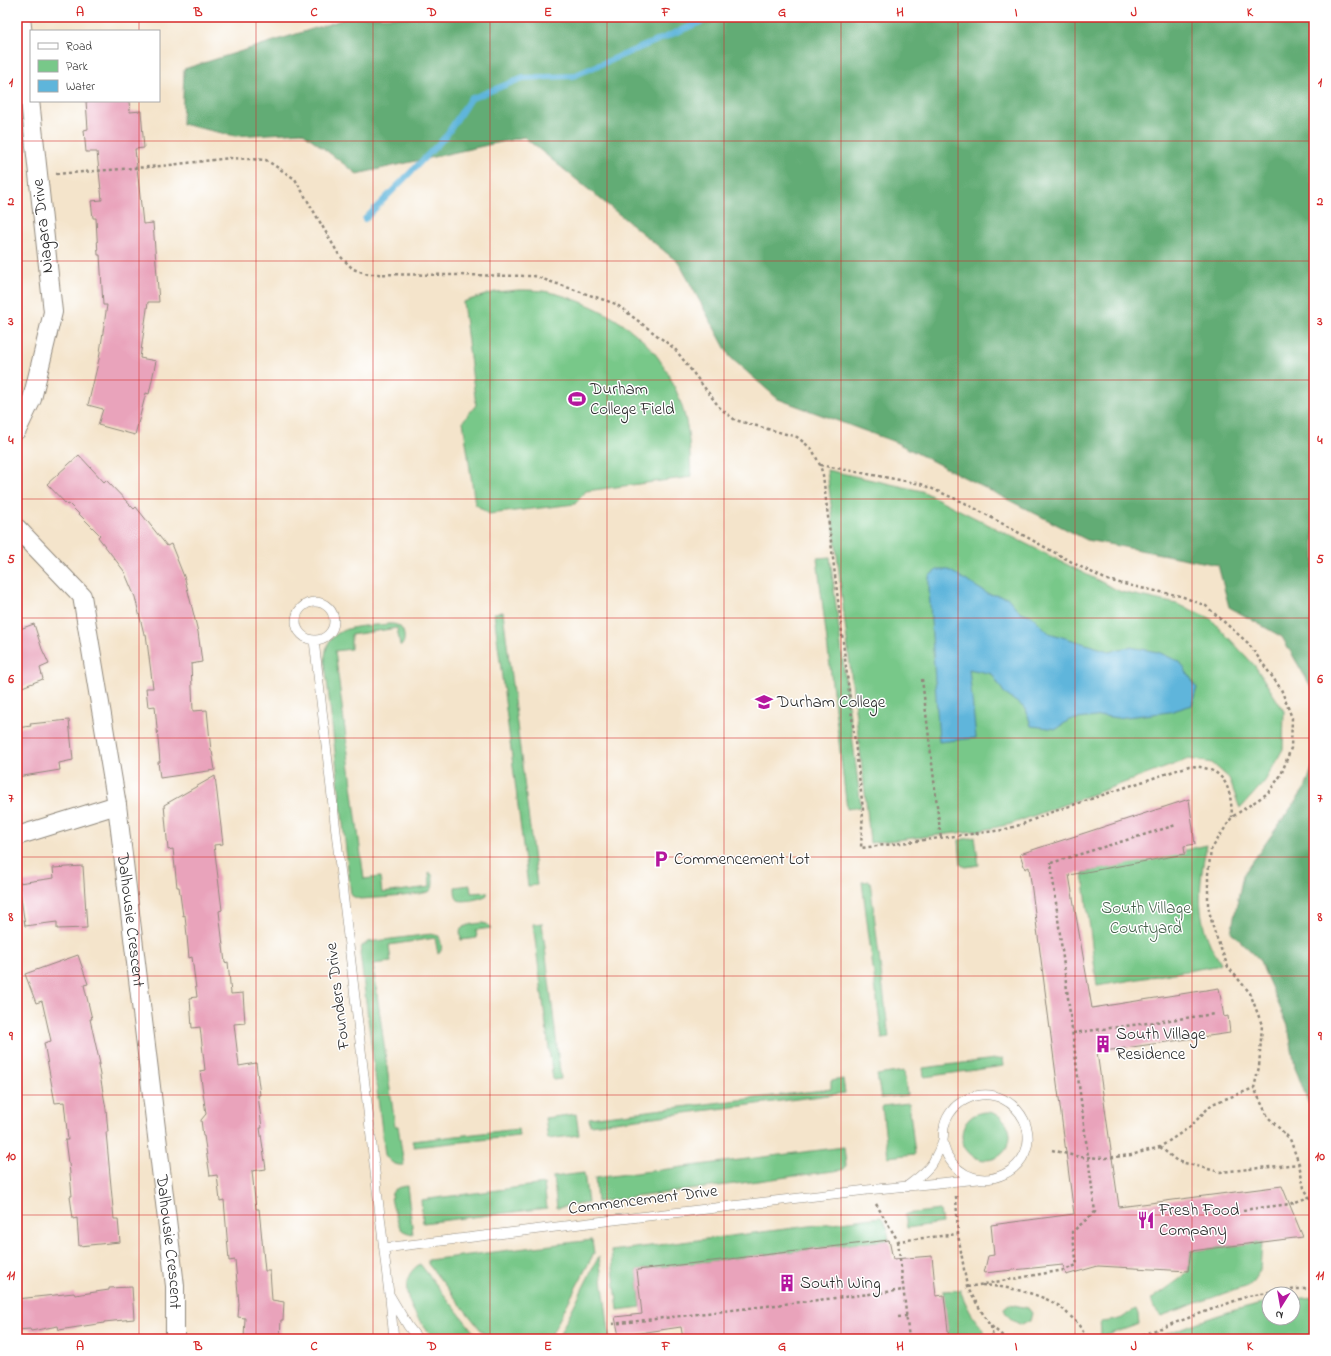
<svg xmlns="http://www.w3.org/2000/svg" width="1331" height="1356" font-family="'Indie Flower',sans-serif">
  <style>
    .green { fill: #78c889; stroke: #527a5a }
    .forest { fill: #62ac75; stroke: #466c50 }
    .water { fill: #5eb5db; stroke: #447083 }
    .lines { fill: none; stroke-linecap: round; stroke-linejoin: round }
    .stream { stroke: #5eb5db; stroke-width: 6 }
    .building { fill: #e9a3bb }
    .service-casing { stroke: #90887b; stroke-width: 10 }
    .minor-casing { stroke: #90887b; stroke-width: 20 }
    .path { stroke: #90887b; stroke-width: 2.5; stroke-dasharray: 3 3; stroke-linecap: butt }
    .service { stroke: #fff; stroke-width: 9 }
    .minor { stroke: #fff; stroke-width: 18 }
    .grid { fill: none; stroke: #d62828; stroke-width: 1; stroke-opacity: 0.55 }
    .labels { text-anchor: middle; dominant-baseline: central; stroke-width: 3; stroke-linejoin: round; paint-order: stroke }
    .street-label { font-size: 17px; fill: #2b2b2b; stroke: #fff }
    .poi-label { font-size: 17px; fill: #2b2b2b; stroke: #fff; text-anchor: start }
    .park-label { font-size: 17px; fill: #46624c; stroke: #fff }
    .neatline { fill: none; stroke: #d62828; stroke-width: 1.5 }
    .grid-label { font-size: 13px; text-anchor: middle; font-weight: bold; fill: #d62828 }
  </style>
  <rect width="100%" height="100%" fill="#fff"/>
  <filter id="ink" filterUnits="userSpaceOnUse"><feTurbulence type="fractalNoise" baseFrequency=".025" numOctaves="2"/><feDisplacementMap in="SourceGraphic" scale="8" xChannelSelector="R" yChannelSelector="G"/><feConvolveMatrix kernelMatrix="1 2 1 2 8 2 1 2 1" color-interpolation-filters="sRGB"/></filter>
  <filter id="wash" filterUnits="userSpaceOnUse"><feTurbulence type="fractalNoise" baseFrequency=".012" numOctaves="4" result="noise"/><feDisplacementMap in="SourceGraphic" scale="16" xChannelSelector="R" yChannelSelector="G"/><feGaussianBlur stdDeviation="0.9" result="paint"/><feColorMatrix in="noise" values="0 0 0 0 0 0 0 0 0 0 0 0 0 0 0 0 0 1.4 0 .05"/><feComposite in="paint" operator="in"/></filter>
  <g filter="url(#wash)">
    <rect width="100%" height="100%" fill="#f4e4cb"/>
    <path class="green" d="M 519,290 C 529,290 539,290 549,292 C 588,301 627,321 653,351 C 668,369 679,394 685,417 C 690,436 690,457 691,477 L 586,491 L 575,504 L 489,514 L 475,504 L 463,421 L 476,405 L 463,302 L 495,292 Z
      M 827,470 L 922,491 L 1121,592 L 1177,604 L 1210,618 L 1255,666 L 1284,711 L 1283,749 L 1265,781 L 1240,809 L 1229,778 L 1212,763 L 1189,759 L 1011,824 L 983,830 L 870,843 L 867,810 Z
      M 830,557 L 861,807 L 847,809 L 817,558 Z
      M 503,612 L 537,885 L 528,886 L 494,613 Z
      M 389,624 C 392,624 396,624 399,626 C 405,630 406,642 401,646 L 400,645 L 397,628 L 351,635 L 351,649 L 335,651 L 364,879 L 380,877 L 382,893 L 430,887 L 429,872 C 433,874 433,878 433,882 C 433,886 433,888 430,891 C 421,896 374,898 361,899 L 356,898 L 351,895 L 325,662 C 324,623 361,627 389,624 Z
      M 975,837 L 979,865 L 966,867 L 961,865 L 959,840 Z
      M 1207,845 C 1200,875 1196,909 1208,939 C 1211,948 1217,956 1221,964 L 1216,966 L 1097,986 L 1083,873 Z
      M 870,881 L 889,1038 L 882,1039 L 862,882 Z
      M 470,885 L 471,893 L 487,892 L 487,895 C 484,898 463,903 458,900 C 455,898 455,890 455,887 Z
      M 482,923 L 487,924 L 491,928 L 476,930 L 477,938 L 461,940 L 460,930 C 466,924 474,924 482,923 Z
      M 542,923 L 561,1079 L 553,1080 L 533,924 Z
      M 431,934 L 439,936 C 441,942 444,951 438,954 L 435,938 L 389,945 L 391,962 L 373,964 L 395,1126 L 398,1126 L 404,1165 C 395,1166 390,1162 385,1155 L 360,953 L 362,946 L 368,942 Z
      M 1003,1058 L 1004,1066 L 924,1077 L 923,1068 Z
      M 904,1071 L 907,1095 L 881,1098 L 877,1075 Z
      M 843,1079 L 845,1093 L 590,1125 L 589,1118 L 831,1089 L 831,1081 Z
      M 909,1103 L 915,1154 L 888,1157 L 882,1106 Z
      M962 1136a24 24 0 1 1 48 0a24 24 0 1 1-48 0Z
      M 576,1114 L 579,1135 L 548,1139 L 545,1118 Z
      M 518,1129 L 519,1136 L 414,1147 L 412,1141 Z
      M 844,1147 L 846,1165 L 844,1169 L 841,1170 L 597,1202 L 595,1178 Z
      M 584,1173 L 588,1203 L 557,1208 L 553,1177 Z
      M 544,1184 L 547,1208 L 423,1223 L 421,1200 Z
      M 407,1186 L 413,1234 C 408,1233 404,1232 401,1229 C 398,1225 397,1218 395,1213 C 390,1198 387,1188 407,1186 Z
      M 940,1210 L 942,1223 L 907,1228 L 905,1214 Z
      M 881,1217 L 887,1227 L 889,1240 L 637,1270 L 641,1307 L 618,1310 L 611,1251 Z
      M 592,1240 L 594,1253 L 549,1339 L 488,1339 L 428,1264 L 428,1260 Z
      M 1262,1242 L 1260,1270 L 1253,1281 L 1246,1287 L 1228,1292 L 1161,1316 L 1153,1307 L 1151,1302 L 1152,1299 L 1181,1278 L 1188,1271 L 1191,1251 Z
      M 599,1256 L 610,1339 L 557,1339 Z
      M 420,1264 L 479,1339 L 435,1339 C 417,1321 390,1283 420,1264 Z
      M 960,1290 C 964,1300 968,1309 974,1318 C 981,1328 984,1325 986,1339 L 949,1339 L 943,1291 Z
      M 1314,1297 L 1314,1338 L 1153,1339 C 1191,1325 1229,1309 1269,1302 L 1269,1318 L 1293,1318 L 1293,1299 Z
      M 1009,1304 L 1028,1308 L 1032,1313 L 1030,1321 L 1022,1325 C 1014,1322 1005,1316 1004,1308 Z
      M 1136,1309 L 1138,1314 L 1139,1324 L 1100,1338 L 1101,1331 L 1100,1322 C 1107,1321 1115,1321 1122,1318 C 1127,1315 1130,1311 1136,1309 Z"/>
    <path class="forest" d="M 351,17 L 1314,17 L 1314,692 L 1282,637 L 1229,607 L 1218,565 L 1087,540 L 895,442 L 778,399 L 730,357 L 679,263 L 524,137 L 357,174 L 302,132 L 235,136 L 182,124 L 184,69 Z
      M 1314,763 L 1314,1118 L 1295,1067 L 1288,1026 L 1259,959 L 1231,932 L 1243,875 L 1305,788 Z"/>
    <path class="water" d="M 937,570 L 949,570 L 988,594 L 1007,597 L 1019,611 L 1032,616 L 1049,633 L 1109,651 L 1130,647 L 1158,652 L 1180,662 L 1197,688 L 1192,705 L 1170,712 L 1117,718 L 1104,716 L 1069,720 L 1057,729 L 1031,726 L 1026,709 L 1005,694 L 992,674 L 969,669 L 976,738 L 939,742 L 929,590 L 929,576 Z"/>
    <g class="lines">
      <path class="stream" d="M 365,219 L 446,136 L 470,99 L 523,78 L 573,76 L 708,19 L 709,17"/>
    </g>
    <g id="blocks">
      <path class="building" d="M 86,101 L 129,101 L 130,112 L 141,111 L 144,148 L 135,149 L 143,224 L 153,223 L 159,302 L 148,302 L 140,358 L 156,361 L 149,394 L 146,393 L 135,435 L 98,425 L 103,409 L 88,405 L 99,359 L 107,305 L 103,305 L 100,255 L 98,255 L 96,218 L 93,218 L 91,201 L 102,200 L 97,152 L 86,152 L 84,130 L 88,129 Z
        M 79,455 L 104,482 L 106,480 L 134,509 L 136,507 L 167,546 L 171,544 L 185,579 L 198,632 L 202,662 L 191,664 L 193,711 L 207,710 L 211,751 L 212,751 L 215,770 L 160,778 L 158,762 L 160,762 L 155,706 L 148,707 L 146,688 L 153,688 L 146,634 L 144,634 L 135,597 L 124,571 L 98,537 L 100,535 L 69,504 L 67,505 L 47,484 Z
        M 34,624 L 42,649 L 49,664 L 40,668 L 43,679 L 17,689 L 17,630 Z
        M 69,720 L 73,760 L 59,763 L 60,770 L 17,777 L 17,728 L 31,726 L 30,724 Z
        M 215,776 L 223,844 L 214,845 L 222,910 L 219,911 L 225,963 L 228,962 L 231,994 L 243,993 L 245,1023 L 234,1024 L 239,1066 L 256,1063 L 260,1095 L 258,1095 L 262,1128 L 260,1128 L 266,1169 L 252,1171 L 256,1209 L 259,1209 L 265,1271 L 270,1271 L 272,1300 L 284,1302 L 283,1320 L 281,1320 L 280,1339 L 244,1339 L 245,1318 L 238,1317 L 239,1304 L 235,1260 L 229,1261 L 224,1200 L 220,1201 L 217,1175 L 210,1176 L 204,1136 L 203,1136 L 201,1120 L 206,1114 L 200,1071 L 205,1070 L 200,1027 L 192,1028 L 190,998 L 197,997 L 192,957 L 189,958 L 185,915 L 183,916 L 179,887 L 177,887 L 173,849 L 168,850 L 164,805 Z
        M 1189,799 L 1195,844 L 1184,846 L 1185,854 L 1069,875 L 1092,1008 L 1219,988 L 1224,1017 L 1228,1016 L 1230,1033 L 1097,1052 L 1119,1207 L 1282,1186 L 1303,1237 L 1191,1251 L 1188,1271 L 1098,1266 L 1066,1275 L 1063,1265 L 984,1273 L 988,1256 L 994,1255 L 991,1225 L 1074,1214 L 1029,867 L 1025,869 L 1020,854 Z
        M 83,866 L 87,928 L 57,929 L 57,922 L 25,926 L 19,883 L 54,878 L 53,868 Z
        M 78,955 L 88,984 L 84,985 L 92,1019 L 90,1019 L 100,1064 L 98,1064 L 106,1109 L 108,1132 L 106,1132 L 114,1219 L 118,1219 L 120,1242 L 79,1246 L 77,1218 L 73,1219 L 70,1196 L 72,1196 L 69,1163 L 68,1163 L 65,1140 L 68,1140 L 64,1102 L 55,1103 L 44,1043 L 51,1041 L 42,1001 L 36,1003 L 25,974 Z
        M 889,1240 L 893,1259 L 932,1256 L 936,1296 L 944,1295 L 949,1339 L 683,1339 L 681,1327 L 619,1336 L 615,1317 L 642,1314 L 637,1270 Z
        M 132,1287 L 134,1319 L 104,1322 L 104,1323 L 59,1330 L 58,1326 L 31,1331 L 30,1329 L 17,1330 L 17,1299 L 74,1293 L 75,1295 L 109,1290 L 109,1288 Z"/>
    </g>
  </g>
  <g filter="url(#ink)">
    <use href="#blocks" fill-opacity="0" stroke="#90887b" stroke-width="1"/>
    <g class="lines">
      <g class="service-casing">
        <path id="service" d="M296 621a19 19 0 1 1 38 0a19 19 0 1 1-38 0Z
          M 314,640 L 389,1294 L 408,1326 L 418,1339
          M 906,1187 C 915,1180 927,1172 933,1162 C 936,1156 941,1147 943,1140 C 944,1136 943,1132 944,1128 C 945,1119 952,1108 960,1103 C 973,1094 989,1092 1003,1099 C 1013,1104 1019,1110 1024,1120 C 1046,1168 974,1205 947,1155 C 945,1151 944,1146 943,1141
          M 384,1248 L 597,1222 L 867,1190 L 979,1179
          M 390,1299 L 394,1339"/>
      </g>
      <g class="minor-casing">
        <g id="minor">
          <path d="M 17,430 L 32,399 L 53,312 L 21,17"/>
          <path id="s1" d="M 17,528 L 82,596 L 117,805 L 175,1286 L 175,1339"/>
          <path d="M 17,836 L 117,805"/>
        </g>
      </g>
      <path class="path" d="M 56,174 L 161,166 L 230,158 L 266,160 L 295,179 L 339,255 L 353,269 L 368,274 L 534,276 L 616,304 L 675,349 L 720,408 L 735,420 L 797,437 L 812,449 L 820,465 L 823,475 L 863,809 L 861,848 L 1003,830 L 1023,824 L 1049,813 L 1189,766 C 1225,767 1231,786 1232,817
        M 820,465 L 921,484 L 965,503 L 1079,566 L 1107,580 L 1141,588 L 1181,596 L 1206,606 L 1248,643 L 1281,689 L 1292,718 L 1291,748 L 1281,775 L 1268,793 L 1232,817 L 1211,850 L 1208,874 L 1208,906 L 1214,931 L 1228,967 L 1250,993 L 1262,1025 L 1259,1067 L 1254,1088 L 1268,1117 L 1290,1139 L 1299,1164 L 1304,1188 L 1314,1205
        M 922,679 L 941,839
        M 1073,1033 L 1215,1014
        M 1160,1147 L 1177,1161 L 1220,1172 L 1299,1164
        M 1052,1150 L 1079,1157 L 1106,1158 L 1131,1155 L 1160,1147 L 1190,1127 L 1212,1104 L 1254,1088
        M 956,1196 L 958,1234 L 967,1287 L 989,1324 L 1006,1339
        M 876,1204 L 898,1241 L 958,1234
        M 1243,1210 L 1290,1204 L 1309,1197
        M 898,1241 L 909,1339
        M 982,1285 C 1007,1287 1031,1291 1054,1303 C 1059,1305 1064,1310 1068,1314 C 1076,1321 1083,1329 1086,1339
        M 967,1287 L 1064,1270 L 1077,1265 L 1072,1232 L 1095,1212 L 1051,863 L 1176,825
        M 898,1317 L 907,1316
        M 612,1324 L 904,1290
        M 991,1326 L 993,1339
        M 1131,1339 L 1248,1296 L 1297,1289 L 1314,1289"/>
      <use href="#service" class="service"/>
      <use href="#minor" class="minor"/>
    </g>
  </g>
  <path class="grid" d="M 139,17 L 139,31M 256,17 L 256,1339M 373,17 L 373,1339M 490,17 L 490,1339M 607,17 L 607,1339M 724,17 L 724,1339M 841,17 L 841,1339M 958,17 L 958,1339M 1075,17 L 1075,1339M 1192,17 L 1192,1339M 139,101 L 139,1339M 17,141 L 1314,141M 17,261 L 1314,261M 17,380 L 1314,380M 17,499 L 1314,499M 17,618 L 1314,618M 17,738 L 1314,738M 17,857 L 1314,857M 17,976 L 1314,976M 17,1095 L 1314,1095M 17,1215 L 1314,1215"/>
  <defs>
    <g id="stadium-bare" transform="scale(1.38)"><path d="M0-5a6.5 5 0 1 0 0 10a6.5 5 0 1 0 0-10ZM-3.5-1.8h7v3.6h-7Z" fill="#b5179e" stroke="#fff" stroke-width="2.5" paint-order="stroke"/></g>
    <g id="university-bare" transform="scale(1.38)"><path d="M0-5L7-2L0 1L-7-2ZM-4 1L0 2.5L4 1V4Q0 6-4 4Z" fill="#b5179e" stroke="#fff" stroke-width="2.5" paint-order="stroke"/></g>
    <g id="parking-bare" transform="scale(1.38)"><path d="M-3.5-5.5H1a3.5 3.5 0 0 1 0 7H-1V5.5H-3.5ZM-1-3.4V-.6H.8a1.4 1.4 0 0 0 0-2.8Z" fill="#b5179e" stroke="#fff" stroke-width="2.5" paint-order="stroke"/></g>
    <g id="building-bare" transform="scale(1.38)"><path d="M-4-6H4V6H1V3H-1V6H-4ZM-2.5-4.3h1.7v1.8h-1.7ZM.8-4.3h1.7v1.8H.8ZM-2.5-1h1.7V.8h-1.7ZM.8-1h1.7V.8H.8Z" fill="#b5179e" stroke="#fff" stroke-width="2.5" paint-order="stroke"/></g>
    <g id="restaurant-bare" transform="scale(1.38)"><path d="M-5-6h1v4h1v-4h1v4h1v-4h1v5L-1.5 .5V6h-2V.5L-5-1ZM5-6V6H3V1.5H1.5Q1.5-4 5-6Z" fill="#b5179e" stroke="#fff" stroke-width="2.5" paint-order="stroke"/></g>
  </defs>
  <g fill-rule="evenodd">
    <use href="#stadium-bare" x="577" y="399"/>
    <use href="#university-bare" x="764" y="702"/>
    <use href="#parking-bare" x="661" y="859"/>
    <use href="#building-bare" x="1103" y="1044"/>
    <use href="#restaurant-bare" x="1146" y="1220"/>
    <use href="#building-bare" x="787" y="1283"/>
  </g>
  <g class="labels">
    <g class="street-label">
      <text transform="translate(43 226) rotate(-96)">Niagara Drive</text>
      <text stroke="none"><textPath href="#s1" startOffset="422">Dalhousie Crescent</textPath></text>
      <text transform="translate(338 996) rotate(-97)">Founders Drive</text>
      <text transform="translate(643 1200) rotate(-7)">Commencement Drive</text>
      <text stroke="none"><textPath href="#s1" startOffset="746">Dalhousie Crescent</textPath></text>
    </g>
    <g class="poi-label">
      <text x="590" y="389">Durham<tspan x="590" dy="20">College Field</tspan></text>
      <text x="777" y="702">Durham College</text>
      <text x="674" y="859">Commencement Lot</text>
      <text x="1116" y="1034">South Village<tspan x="1116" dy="20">Residence</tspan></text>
      <text x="1159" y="1210">Fresh Food<tspan x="1159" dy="20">Company</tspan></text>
      <text x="800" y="1283">South Wing</text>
    </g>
    <g class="park-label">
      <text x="1146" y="908">South Village<tspan x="1146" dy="20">Courtyard</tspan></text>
    </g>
  </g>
  <rect width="1331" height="1356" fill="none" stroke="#fff" stroke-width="44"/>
  <rect x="30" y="30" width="130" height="72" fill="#ffffff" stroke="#aaaaaa"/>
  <rect x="38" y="43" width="20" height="6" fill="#ffffff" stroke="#aaaaaa"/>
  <text x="66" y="50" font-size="12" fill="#2b2b2b">Road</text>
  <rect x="38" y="60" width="20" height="12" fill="#78c889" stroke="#aaaaaa"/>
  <text x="66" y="70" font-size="12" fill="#2b2b2b">Park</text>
  <rect x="38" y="80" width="20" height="12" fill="#5eb5db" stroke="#aaaaaa"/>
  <text x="66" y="90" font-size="12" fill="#2b2b2b">Water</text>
  <g transform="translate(1281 1306) rotate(191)"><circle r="19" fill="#ffffff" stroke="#aaaaaa"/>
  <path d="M0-3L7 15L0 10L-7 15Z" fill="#b5179e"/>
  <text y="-6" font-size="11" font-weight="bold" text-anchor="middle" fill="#2b2b2b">N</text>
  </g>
  <rect x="22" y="22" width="1287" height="1312" class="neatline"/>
  <g class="grid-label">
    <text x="80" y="16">A</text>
    <text x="198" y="16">B</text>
    <text x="314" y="16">C</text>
    <text x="432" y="16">D</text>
    <text x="548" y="16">E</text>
    <text x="666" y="16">F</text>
    <text x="782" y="16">G</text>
    <text x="900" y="16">H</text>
    <text x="1016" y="16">I</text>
    <text x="1134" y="16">J</text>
    <text x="1250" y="16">K</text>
    <text x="11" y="86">1</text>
    <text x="1320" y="86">1</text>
    <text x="11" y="205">2</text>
    <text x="1320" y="205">2</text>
    <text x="11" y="325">3</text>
    <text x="1320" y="325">3</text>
    <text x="11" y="444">4</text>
    <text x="1320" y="444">4</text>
    <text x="11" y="563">5</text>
    <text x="1320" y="563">5</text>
    <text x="11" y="683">6</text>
    <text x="1320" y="683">6</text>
    <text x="11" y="802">7</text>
    <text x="1320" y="802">7</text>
    <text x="11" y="921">8</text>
    <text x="1320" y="921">8</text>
    <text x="11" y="1040">9</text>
    <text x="1320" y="1040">9</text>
    <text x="11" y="1160">10</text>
    <text x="1320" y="1160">10</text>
    <text x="11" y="1279">11</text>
    <text x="1320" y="1279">11</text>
    <text x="80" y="1350">A</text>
    <text x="198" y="1350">B</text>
    <text x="314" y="1350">C</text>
    <text x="432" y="1350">D</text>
    <text x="548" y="1350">E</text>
    <text x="666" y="1350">F</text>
    <text x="782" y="1350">G</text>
    <text x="900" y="1350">H</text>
    <text x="1016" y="1350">I</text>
    <text x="1134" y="1350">J</text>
    <text x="1250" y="1350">K</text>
  </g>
</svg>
